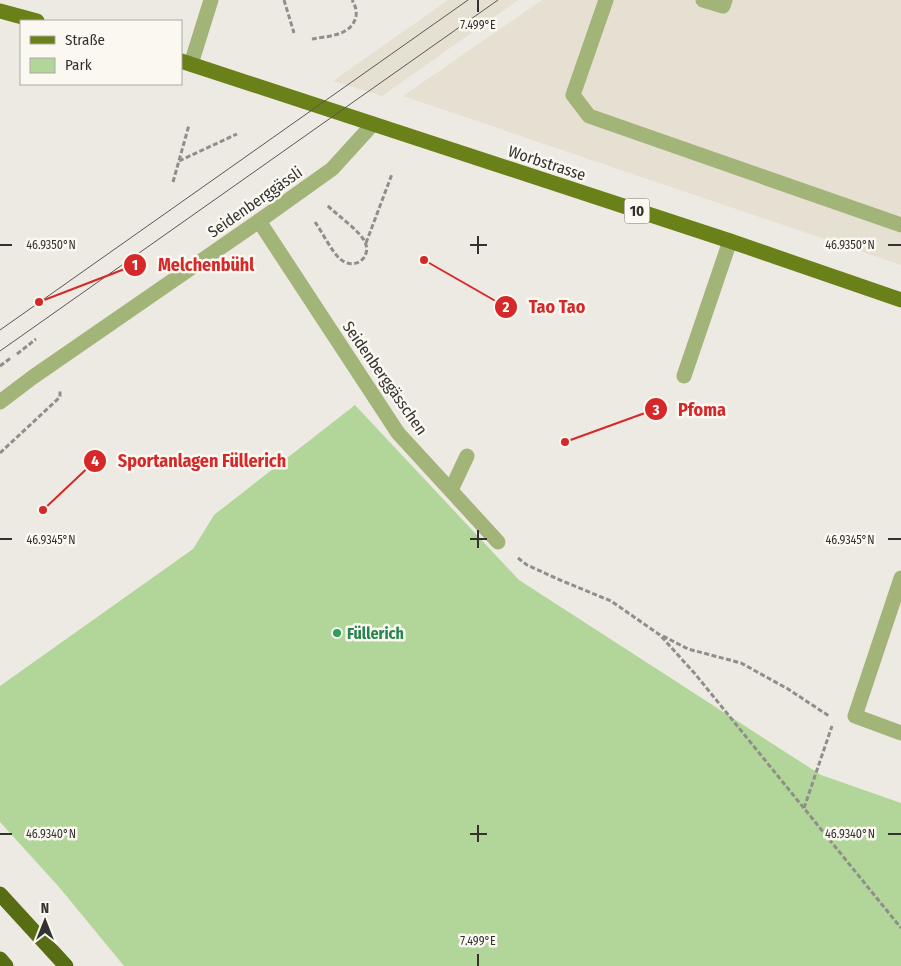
<svg xmlns="http://www.w3.org/2000/svg" width="901" height="966" font-family="'Fira Sans Condensed',sans-serif">
  <style>
    .built { fill: #e5e0d2 }
    .green { fill: #b2d69a }
    .lines { fill: none; stroke-linecap: round; stroke-linejoin: round }
    .path { stroke: #908e89; stroke-width: 3; stroke-dasharray: 5 2.5; stroke-linecap: butt }
    .service { stroke: #a2b478; stroke-width: 15 }
    .tertiary { stroke: #a2b478; stroke-width: 15 }
    .primary { stroke: #6a8119; stroke-width: 15 }
    .motorway { stroke: #586c14; stroke-width: 15 }
    .tram { stroke: #595854; stroke-width: 1 }
    .ticks { fill: none; stroke: #33322f; stroke-width: 2 }
    .leisure-dot { fill: #2e9e5b; stroke: #faf8f0; stroke-width: 2 }
    .labels { text-anchor: middle; dominant-baseline: central; stroke-width: 5; stroke-linejoin: round; paint-order: stroke }
    .shield { fill: #faf8f0; stroke: #6f6d69; stroke-width: 1 }
    .shield-label { font-size: 15px; font-weight: bold; fill: #33322f }
    .street-label { font-size: 16px; fill: #33322f; stroke: #faf8f0 }
    .leisure-label { font-size: 16px; font-weight: bold; fill: #27864d; stroke: #faf8f0; text-anchor: start }
    .ticks-label { font-size: 12px; text-anchor: middle; fill: #33322f; stroke: #faf8f0; stroke-width: 5; stroke-linejoin: round; paint-order: stroke }
    .leader { fill: none; stroke: #d62828; stroke-width: 2 }
    .callout-dot { fill: #d62828; stroke: #faf8f0; stroke-width: 2 }
    .mark-label { font-size: 15px; text-anchor: middle; font-weight: bold; fill: #fff }
    .callout-label { font-size: 18px; text-anchor: middle; font-weight: bold; fill: #d62828; stroke: #faf8f0; stroke-width: 5; stroke-linejoin: round; paint-order: stroke }
  </style>
  <rect width="100%" height="100%" fill="#edeae3"/>
  <path class="built" d="M 448,0 L 518,0 L 382,96 L 333,81 Z
    M 542,0 L 901,0 L 901,265 L 403,96 Z"/>
  <path class="green" d="M 355,405 L 519,580 L 821,775 L 901,803 L 901,966 L 124,966 L 59,887 L 0,822 L 0,686 L 193,549 L 214,515 Z"/>
  <g class="lines">
    <path class="path" d="M 284,0 L 294,33
      M 312,39 C 328,36 352,36 356,16 C 357,10 355,5 352,0
      M 179,161 L 237,134
      M 173,182 L 189,125
      M 315,222 C 322,232 331,250 339,258 C 353,272 374,258 364,240 C 357,229 337,215 327,205
      M 366,243 L 392,174
      M 17,354 L 36,339
      M 0,366 L 12,357
      M 0,453 L 60,397 L 60,390
      M 518,558 L 527,565 L 560,580 L 611,601 L 660,635 L 696,675 L 901,928
      M 663,636 L 688,649 L 741,663 L 788,689 L 829,716
      M 804,808 L 832,726"/>
    <path class="service" d="M 606,0 L 573,95 L 589,116 L 901,225
      M 703,0 L 723,6 L 725,0
      M 259,221 L 398,433 L 498,542
      M 684,376 L 730,241
      M 451,490 L 467,456
      M 901,578 L 855,716 L 901,733"/>
    <path class="tertiary" d="M 191,64 L 211,0
      M 0,402 L 33,377 L 259,221 L 332,169 L 373,124"/>
    <path class="primary" d="M 0,11 L 37,21
      M 181,61 L 730,241 L 901,300"/>
    <path class="motorway" d="M 0,894 L 66,966
      M 0,959 L 6,966"/>
    <path class="tram" d="M 0,330 L 468,0
      M 0,351 L 498,0"/>
  </g>
  <path class="ticks" d="M 478,0 L 478,12M 478,236 L 478,254M 0,245 L 12,245M 470,245 L 487,245M 888,245 L 901,245M 478,530 L 478,548M 0,539 L 12,539M 470,539 L 487,539M 888,539 L 901,539M 478,825 L 478,842M 0,834 L 12,834M 470,834 L 487,834M 888,834 L 901,834M 478,954 L 478,966"/>
  <circle class="leisure-dot" cx="337" cy="633" r="5"/>
  <g class="labels">
    <rect class="shield" x="624.5" y="198.5" width="25" height="25" rx="4"/>
    <g class="shield-label">
      <text x="637" y="211">10</text>
    </g>
    <g class="street-label">
      <text transform="translate(547 163) rotate(18)">Worbstrasse</text>
      <text transform="translate(255 202) rotate(-35)">Seidenberggässli</text>
      <text transform="translate(385 378) rotate(55)">Seidenberggässchen</text>
    </g>
    <g class="leisure-label">
      <text x="347" y="633">Füllerich</text>
    </g>
  </g>
  <g class="ticks-label">
    <text x="478" y="29">7.499°E</text>
    <text x="51" y="249">46.9350°N</text>
    <text x="850" y="249">46.9350°N</text>
    <text x="51" y="544">46.9345°N</text>
    <text x="850" y="544">46.9345°N</text>
    <text x="51" y="838">46.9340°N</text>
    <text x="850" y="838">46.9340°N</text>
    <text x="478" y="945">7.499°E</text>
  </g>
  <path class="leader" d="M39 302L135 265M424 260L506 307M565 442L656 409M43 510L95 461"/>
  <g class="callout-dot">
    <circle cx="39" cy="302" r="5"/>
    <circle cx="424" cy="260" r="5"/>
    <circle cx="565" cy="442" r="5"/>
    <circle cx="43" cy="510" r="5"/>
    <circle cx="135" cy="265" r="12"/>
    <circle cx="506" cy="307" r="12"/>
    <circle cx="656" cy="409" r="12"/>
    <circle cx="95" cy="461" r="12"/>
  </g>
  <g class="mark-label">
    <text x="135" y="270">1</text>
    <text x="506" y="312">2</text>
    <text x="656" y="415">3</text>
    <text x="95" y="466">4</text>
  </g>
  <g class="callout-label">
    <text x="206" y="271">Melchenbühl</text>
    <text x="557" y="313">Tao Tao</text>
    <text x="702" y="416">Pfoma</text>
    <text x="202" y="467">Sportanlagen Füllerich</text>
  </g>
  <rect x="20" y="20" width="162" height="65" fill="#faf8f0" stroke="#aaa9a3"/>
  <rect x="30" y="36" width="25" height="8" fill="#6a8119" stroke="#aaa9a3"/>
  <text x="65" y="45" font-size="15" fill="#33322f">Straße</text>
  <rect x="30" y="58" width="25" height="15" fill="#b2d69a" stroke="#aaa9a3"/>
  <text x="65" y="70" font-size="15" fill="#33322f">Park</text>
  <g transform="translate(45 921)" stroke="#faf8f0" stroke-width="4" paint-order="stroke">
  <path d="M0-4L9 19L0 12L-9 19Z" fill="#33322f"/>
  <text y="-8" font-size="14" font-weight="bold" text-anchor="middle" fill="#33322f">N</text>
  </g>
</svg>
